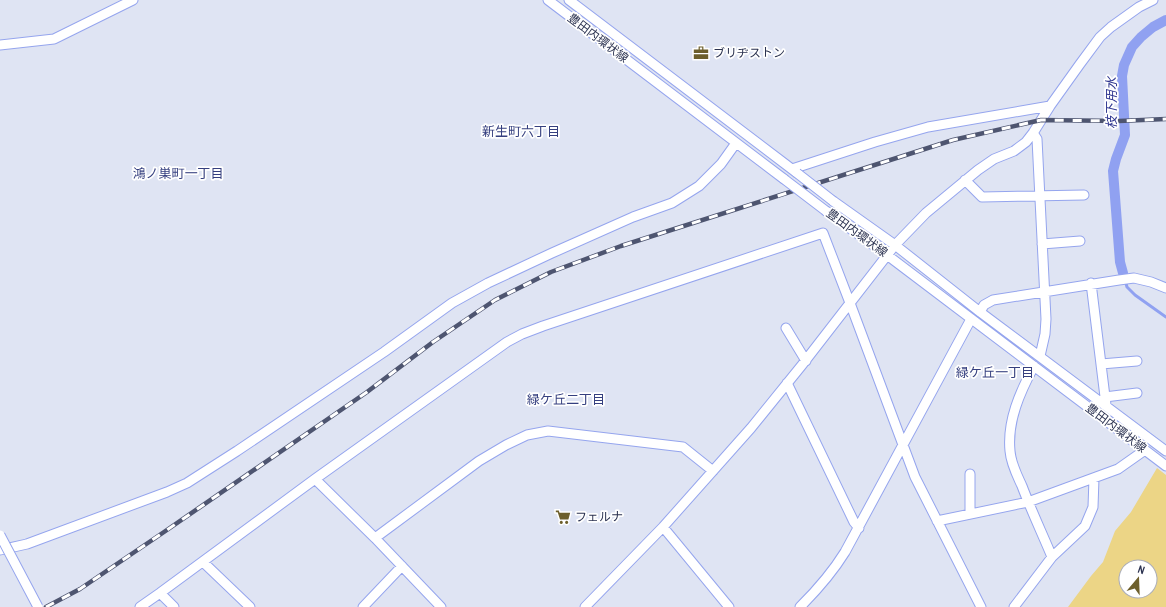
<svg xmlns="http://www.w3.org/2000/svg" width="1166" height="607" font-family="'Archivo Narrow','Noto Sans JP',sans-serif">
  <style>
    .green { fill: #ecd586; fill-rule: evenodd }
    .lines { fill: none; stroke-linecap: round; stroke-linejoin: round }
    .stream { stroke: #90a1f1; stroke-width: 3 }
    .canal { stroke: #90a1f1; stroke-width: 10 }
    .minor-casing { stroke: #95a5ee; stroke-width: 11 }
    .minor { stroke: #fff; stroke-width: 9 }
    .rail-casing { stroke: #4e5570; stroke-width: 4.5 }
    .rail { stroke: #fff; stroke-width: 3; stroke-dasharray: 9; stroke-linecap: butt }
    .minor-bridge-casing { stroke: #95a5ee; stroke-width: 11; stroke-linecap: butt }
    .minor-bridge { stroke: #fff; stroke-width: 9 }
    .labels { text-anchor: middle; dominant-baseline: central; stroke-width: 3.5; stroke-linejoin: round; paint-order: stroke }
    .street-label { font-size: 12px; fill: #2b3250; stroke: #fff }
    .poi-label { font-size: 12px; fill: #2b3250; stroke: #fff; text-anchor: start }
    .water-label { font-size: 13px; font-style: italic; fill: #2f3690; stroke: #fff }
    .neighbourhood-label { font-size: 13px; fill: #353f7f; stroke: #fff }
  </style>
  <rect width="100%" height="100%" fill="#dfe4f3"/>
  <path class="green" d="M 1157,468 L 1166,475 L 1166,607 L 1068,607 L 1091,576 L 1103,562 L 1115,531 L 1131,512 ZM 1126,567 L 1150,567 L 1150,591 L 1126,591 Z"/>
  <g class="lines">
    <path class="stream" d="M 1123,273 L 1127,287 L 1135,295 L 1166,317"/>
    <path class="canal" d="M 1123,273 L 1120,262 L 1113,171 L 1116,159 L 1125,135 L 1122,76 L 1124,65 L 1132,47 L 1141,37 L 1153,27 L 1166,20"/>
    <g class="minor-casing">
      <path id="minor" d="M 548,0 L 784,179
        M 569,0 L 797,173
        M 0,45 L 54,39 L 133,0
        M 1033,133 L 1037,139 L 1046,319 L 1045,334 L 1040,356
        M 792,169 L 875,142 L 928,127 L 1050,106
        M 965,180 L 982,197 L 1084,195
        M 833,201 L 895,245 L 980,312 L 1166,451
        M 826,211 L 887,255 L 1166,466
        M 1042,244 L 1080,241
        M 1091,283 L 1106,405
        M 980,312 L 984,305 L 993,300 L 1119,280 L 1134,278 L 1151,282 L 1166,288
        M 786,328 L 806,361
        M 1101,364 L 1137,361
        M 1034,366 C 1020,392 1007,421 1010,451 C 1011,464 1017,475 1022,486 C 1031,510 1042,533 1052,557
        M 787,383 L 854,522 L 859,528
        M 1105,397 L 1137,393
        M 970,474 L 970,514
        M 315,479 L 375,538 L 441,607
        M 937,521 L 1028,502 L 1118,469 L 1145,450
        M 663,527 L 729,607
        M 375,538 L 479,461 L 506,445 L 527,435 L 548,431 L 683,447 L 713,471
        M 0,550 L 27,544 L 167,492 L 187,483 L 237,451 L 384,352 L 452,303 L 488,283 L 552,253 L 633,217 L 672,203 L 699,186 L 721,164 L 736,143
        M 203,562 L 250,607
        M 160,593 L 174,607
        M 140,607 L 160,593 L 315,479 L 507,342 L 522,334 L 543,326 L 823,233 L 850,303 L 915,477 L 981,607
        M 363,607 L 402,566
        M 585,607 L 663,527 L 751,428 L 802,365 L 895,245 L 926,213 L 978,170 L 994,159 L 1014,151 L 1026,142 L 1033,133 L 1050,106 L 1080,64 L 1100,37 L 1111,27 L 1139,7 L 1153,0
        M 800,607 C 817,590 832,573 845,552 L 971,319
        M 1014,607 L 1052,557 L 1085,526 L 1093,507 L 1094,478"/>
    </g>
    <use href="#minor" class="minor"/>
    <g class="rail-casing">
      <path id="rail" d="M 46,607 L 80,589 L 164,532 L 367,392 L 433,342 L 495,300 L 551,272 L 621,246 L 953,140 L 1041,120 L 1119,121 L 1166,119"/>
    </g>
    <use href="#rail" class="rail"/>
    <g class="minor-bridge-casing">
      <path id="minor-bridge" d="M 797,173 L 833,201
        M 784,179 L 826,211
        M 0,535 L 38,607"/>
    </g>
    <use href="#minor-bridge" class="minor-bridge"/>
  </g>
  <defs>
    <g id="office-bare" transform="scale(1.2)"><path d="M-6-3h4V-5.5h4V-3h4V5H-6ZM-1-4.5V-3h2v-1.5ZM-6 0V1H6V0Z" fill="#6d5f2c" stroke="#fff" stroke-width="2.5" paint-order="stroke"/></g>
    <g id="supermarket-bare" transform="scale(1.2)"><path d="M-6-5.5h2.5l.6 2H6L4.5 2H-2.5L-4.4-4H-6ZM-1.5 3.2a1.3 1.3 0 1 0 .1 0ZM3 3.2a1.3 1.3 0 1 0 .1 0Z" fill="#6d5f2c" stroke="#fff" stroke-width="2.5" paint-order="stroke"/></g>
  </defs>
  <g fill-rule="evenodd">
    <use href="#office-bare" x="701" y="53"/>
    <use href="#supermarket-bare" x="563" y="517"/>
  </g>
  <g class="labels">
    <g class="street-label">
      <text transform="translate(598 38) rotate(37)">豊田内環状線</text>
      <text transform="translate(857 233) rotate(36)">豊田内環状線</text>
      <text transform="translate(1116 428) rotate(37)">豊田内環状線</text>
    </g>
    <g class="poi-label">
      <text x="713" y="53">ブリヂストン</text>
      <text x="575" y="517">フェルナ</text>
    </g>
    <g class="water-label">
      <text transform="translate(1111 103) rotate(-90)">枝下用水</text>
    </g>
    <g class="neighbourhood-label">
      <text x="521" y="131">新生町六丁目</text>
      <text x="178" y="173">鴻ノ巣町一丁目</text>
      <text x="995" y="372">緑ケ丘一丁目</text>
      <text x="566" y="399">緑ケ丘二丁目</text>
    </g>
  </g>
  <g transform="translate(1138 579) rotate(19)"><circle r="19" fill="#ffffff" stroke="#aaadb9"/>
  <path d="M0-3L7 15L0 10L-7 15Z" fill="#6d5f2c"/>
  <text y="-6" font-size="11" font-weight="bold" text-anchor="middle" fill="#2b3250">N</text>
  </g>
</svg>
